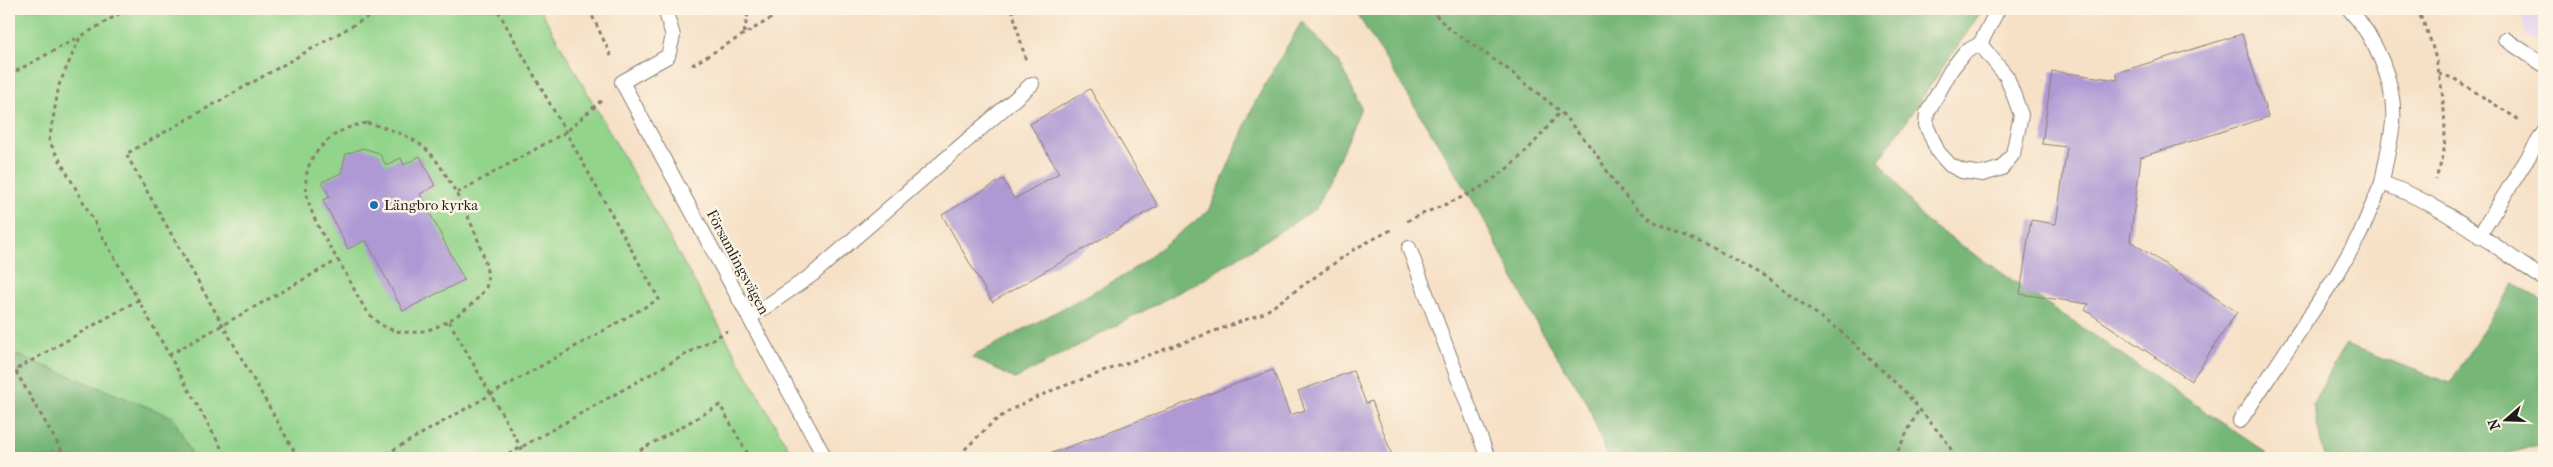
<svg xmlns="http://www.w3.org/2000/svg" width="2553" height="467" font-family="'IM FELL French Canon',serif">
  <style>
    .built { fill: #e6d2f0 }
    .green { fill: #93d48b; stroke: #587854 }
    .forest { fill: #76b677; stroke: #49694a }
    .building { fill: #ae99d4 }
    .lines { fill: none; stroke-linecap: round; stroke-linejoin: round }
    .service-casing { stroke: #897e71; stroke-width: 16 }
    .path { stroke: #897e71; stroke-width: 3; stroke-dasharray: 4 4; stroke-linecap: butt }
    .service { stroke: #fff; stroke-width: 14 }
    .poi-dot { fill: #1f6fb2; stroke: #fcf5e5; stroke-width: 2 }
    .labels { text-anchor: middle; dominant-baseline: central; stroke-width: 5; stroke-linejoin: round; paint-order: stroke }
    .poi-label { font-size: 15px; fill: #1c1c1c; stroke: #fcf5e5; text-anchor: start }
    .street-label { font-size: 15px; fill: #1c1c1c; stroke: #fcf5e5 }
  </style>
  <rect width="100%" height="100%" fill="#fcf5e5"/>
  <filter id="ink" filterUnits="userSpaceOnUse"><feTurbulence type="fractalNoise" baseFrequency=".02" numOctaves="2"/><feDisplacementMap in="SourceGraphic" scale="10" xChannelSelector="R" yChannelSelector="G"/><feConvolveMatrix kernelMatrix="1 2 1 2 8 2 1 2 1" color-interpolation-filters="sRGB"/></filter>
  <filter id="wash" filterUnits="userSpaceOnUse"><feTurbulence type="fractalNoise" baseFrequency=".0096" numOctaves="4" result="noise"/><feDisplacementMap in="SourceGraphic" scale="20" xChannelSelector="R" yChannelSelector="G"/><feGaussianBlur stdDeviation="1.12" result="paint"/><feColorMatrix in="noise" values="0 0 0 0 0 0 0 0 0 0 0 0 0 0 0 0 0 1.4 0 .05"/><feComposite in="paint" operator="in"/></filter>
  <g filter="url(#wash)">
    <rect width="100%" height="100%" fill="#f6e0c6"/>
    <path class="built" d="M 2521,9 L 2544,9 L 2544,45 L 2526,36 Z"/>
    <path class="green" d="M 9,9 L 540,9 L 794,458 L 9,458 Z"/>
    <path class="forest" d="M 1354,9 L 1983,9 L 1879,160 L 1924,220 L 2265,452 L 2269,458 L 1608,458 L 1587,402 L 1540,330 L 1483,218 L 1454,169 Z
      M 1302,21 L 1339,61 L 1361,108 L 1317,208 L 1204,279 L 1015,379 L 972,357 L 1125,275 L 1209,211 L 1255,102 Z
      M 2514,283 L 2544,302 L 2544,443 L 2493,458 L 2324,458 L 2313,403 L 2346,344 L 2450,383 Z
      M 9,352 L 173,417 L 194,458 L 9,458 Z"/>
    <g id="blocks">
      <path class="building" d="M 2242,34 L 2268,117 L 2141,157 L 2130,241 L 2237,312 L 2191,381 L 2085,310 L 2089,304 L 2020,294 L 2031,220 L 2056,224 L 2067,147 L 2042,144 L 2052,71 L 2118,80 L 2116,73 Z
        M 1090,89 L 1158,206 L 992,302 L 942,215 L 1003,179 L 1014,199 L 1059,173 L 1030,124 Z
        M 363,148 L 379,153 L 386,165 L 401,158 L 404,165 L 420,156 L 435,186 L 420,194 L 464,280 L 403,311 L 366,240 L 348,249 L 323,200 L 330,197 L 322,182 L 341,173 L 346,154 Z
        M 1273,370 L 1290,415 L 1305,410 L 1298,391 L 1353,371 L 1366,403 L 1372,401 L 1393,458 L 1039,458 Z"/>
    </g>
  </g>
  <g filter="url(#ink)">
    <use href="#blocks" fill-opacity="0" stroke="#897e71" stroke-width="1"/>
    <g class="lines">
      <g class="service-casing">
        <path id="service" d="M 665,9 L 673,36 L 668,56 L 622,82 L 825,458
          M 2349,9 C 2375,37 2396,83 2393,122 C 2391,142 2385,163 2382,183 C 2441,203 2492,245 2544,279
          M 2505,39 L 2544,65
          M 1980,44 L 2007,77 L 2021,115 L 2013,154 L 2002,168 L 1983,174 L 1962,171 L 1950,165 L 1938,152 L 1926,125 L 1927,113 L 1951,70 L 1965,52 L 1980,44 L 1998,9
          M 2479,236 L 2544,132
          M 1409,248 L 1488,458
          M 749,318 L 812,275 L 1032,84
          M 2240,421 L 2336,276 L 2360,234 L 2382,183"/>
      </g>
      <path class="path" d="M 127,9 L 80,37 L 59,85 L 49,141 L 227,458
        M 589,9 L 612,58
        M 1012,9 L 1026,61
        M 1430,9 L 1448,28 L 1505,67 L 1560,111 L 1595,152 L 1618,188 L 1638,210 L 1655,222 L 1715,249 L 1766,277 L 1844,334 L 1905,392 L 1946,441 L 1956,458
        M 2416,9 C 2438,43 2448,110 2444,150 C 2443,160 2438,170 2436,180
        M 744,33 L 749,9
        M 692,65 L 787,9
        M 2439,74 L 2453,78 L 2521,121
        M 9,75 L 79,37
        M 367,123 C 388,128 411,135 428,151 C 447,168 497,265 486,287 C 478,301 463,312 450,320 C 431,332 406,337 385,327 C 366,318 355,290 345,272 C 324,236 284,185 321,147 C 334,133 347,126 367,123 Z
        M 457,193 L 566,132 L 603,99
        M 1407,221 C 1429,210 1452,203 1474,191 C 1509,172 1537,142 1560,111
        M 449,321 L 527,458
        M 169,355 L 338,260
        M 959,455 L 992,423 L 1010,410 L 1053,390 L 1264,313 L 1356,248 L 1391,230
        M 66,458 L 15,370 L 138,300
        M 298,458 L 126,154 L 382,9
        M 379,458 L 659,299 L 497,9
        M 502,458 L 727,331
        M 626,458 L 720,405 L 750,458
        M 1894,458 L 1919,409"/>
      <use href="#service" class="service"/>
    </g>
  </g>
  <circle class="poi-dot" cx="374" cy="205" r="5"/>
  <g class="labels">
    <g class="poi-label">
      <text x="384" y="205">Längbro kyrka</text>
    </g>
    <g class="street-label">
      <text transform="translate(738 262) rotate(62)">Församlingsvägen</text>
    </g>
  </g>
  <rect width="2553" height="467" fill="none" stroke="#fcf5e5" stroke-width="30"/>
  <g transform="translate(2506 420) rotate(250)" stroke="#fcf5e5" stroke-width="4" paint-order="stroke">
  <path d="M0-4L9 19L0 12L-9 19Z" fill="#1c1c1c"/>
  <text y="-8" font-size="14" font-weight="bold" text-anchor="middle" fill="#1c1c1c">N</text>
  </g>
</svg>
